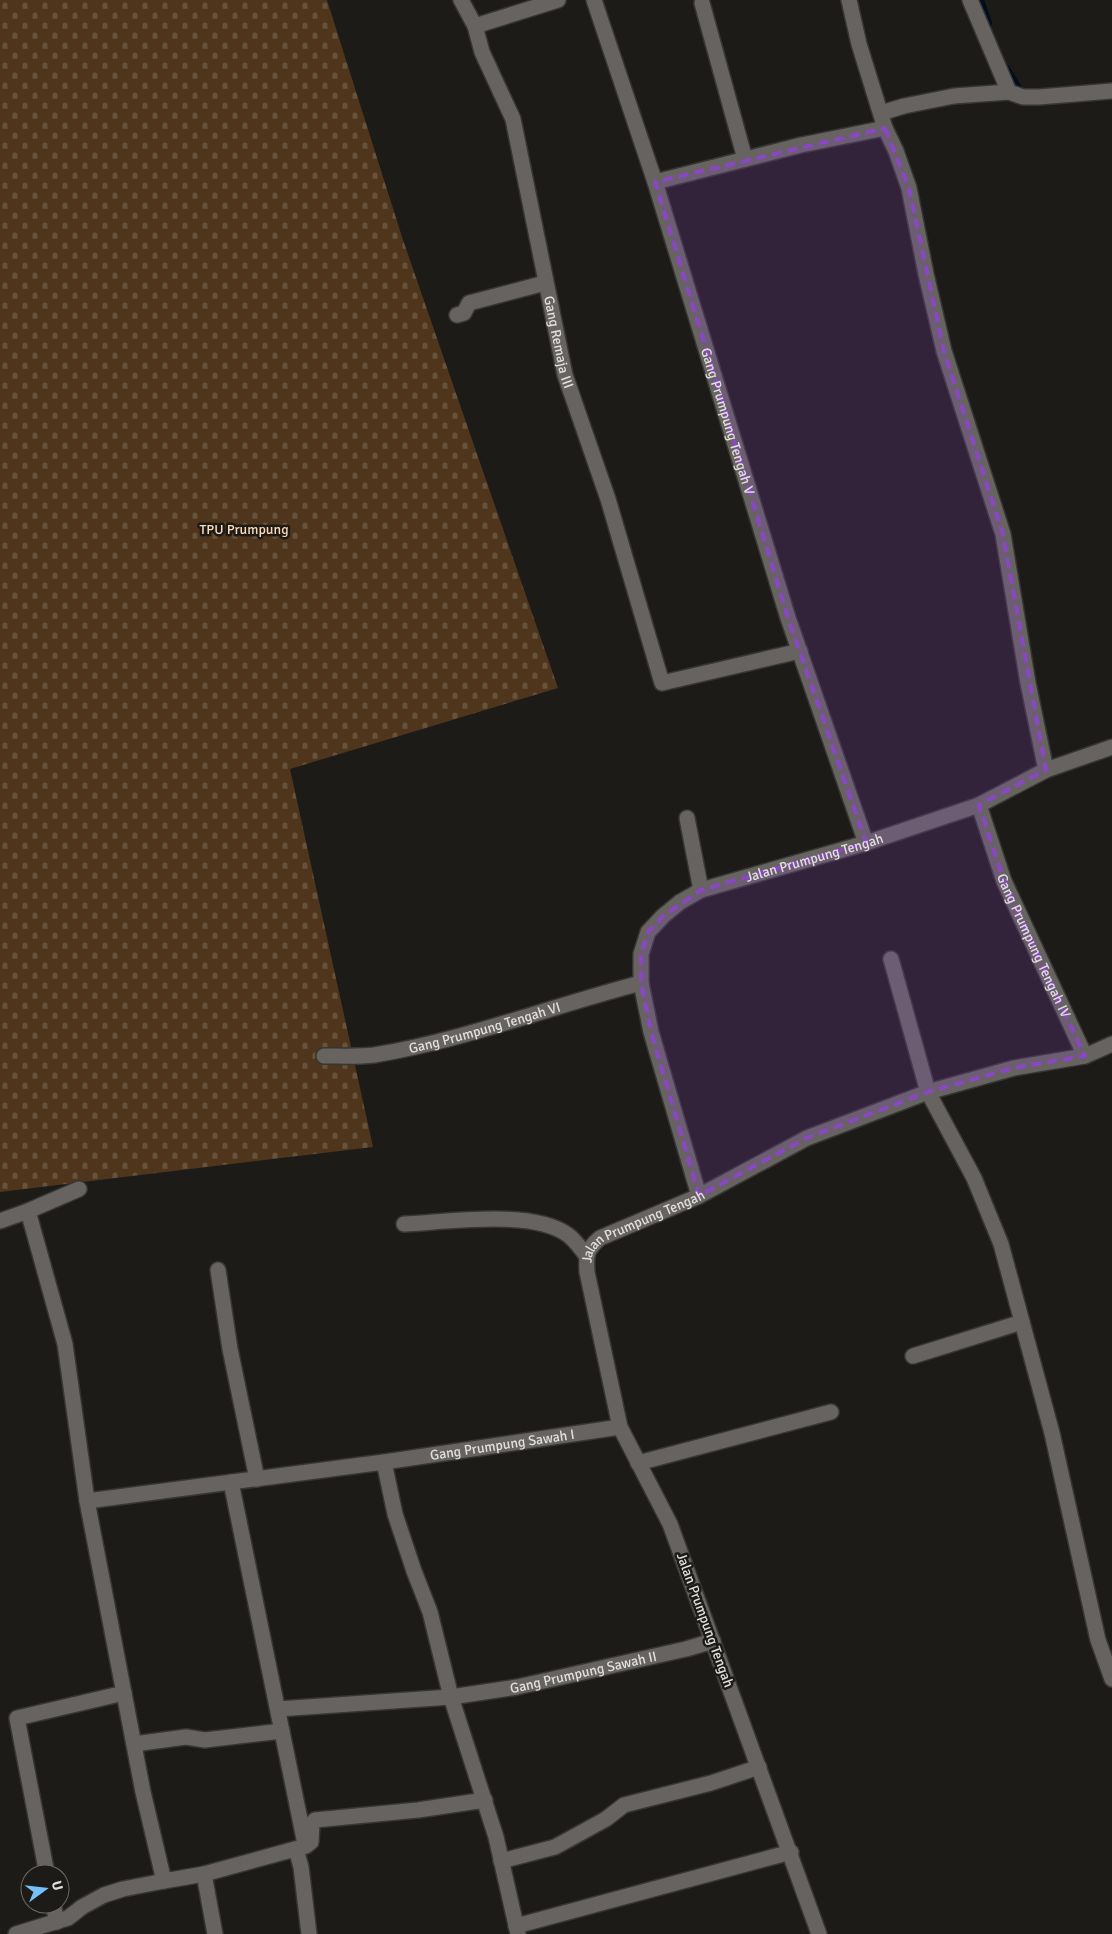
<svg xmlns="http://www.w3.org/2000/svg" width="1112" height="1934" font-family="Signika,sans-serif">
  <style>
    .cemetery { fill: url(#cemetery-stones) }
    .lines { fill: none; stroke-linecap: round; stroke-linejoin: round }
    .stream { stroke: #000d1d; stroke-width: 10 }
    .street-casing { stroke: #373634; stroke-width: 18 }
    .street { stroke: #666360; stroke-width: 15 }
    .marked { fill: #8a47c4; fill-opacity: 0.2; stroke: #8a47c4; stroke-width: 4; stroke-dasharray: 10 6; stroke-linejoin: round }
    .labels { text-anchor: middle; dominant-baseline: central; stroke-width: 5; stroke-linejoin: round; paint-order: stroke }
    .street-label { font-size: 14px; fill: #e1dfdd; stroke: #1d1b18 }
    .park-label { font-size: 14px; fill: #fed9b6; stroke: #1d1b18 }
  </style>
  <defs>
    <pattern id="cemetery-stones" width="16" height="16" patternUnits="userSpaceOnUse" patternTransform="scale(1.25)"><rect width="16" height="16" fill="#4e351b"/><path d="M2 7V4a2 2 0 0 1 4 0v3zM10 15v-3a2 2 0 0 1 4 0v3z" fill="#67523c"/></pattern>
  </defs>
  <rect width="100%" height="100%" fill="#1d1b18"/>
  <path class="cemetery" d="M 0,0 L 327,0 L 403,240 L 558,688 L 290,769 L 373,1147 L 0,1192 Z"/>
  <g class="lines">
    <path class="stream" d="M 979,0 L 987,23
      M 1005,69 L 1021,95 L 1024,95"/>
    <g class="street-casing">
      <g id="street">
        <path id="s1" d="M 461,0 L 475,26 L 482,52 L 513,119 L 565,375 L 608,499 L 662,683 L 800,651"/>
        <path id="s2" d="M 594,0 L 655,182 L 788,618 L 866,843"/>
        <path d="M 849,0 L 859,44 L 885,128 L 896,151 L 909,188 L 926,274 L 944,351 L 1003,534 L 1028,683 L 1046,770"/>
        <path d="M 970,0 L 1009,92"/>
        <path d="M 702,3 L 745,159"/>
        <path d="M 475,26 L 558,0"/>
        <path d="M 881,113 L 904,106 L 954,96 L 1009,92 L 1023,97 L 1039,97 L 1112,91"/>
        <path d="M 655,182 L 801,145 L 885,128"/>
        <path d="M 457,315 L 464,313 L 469,303 L 545,283"/>
        <path id="s3" d="M 979,805 L 1004,881 L 1085,1056 L 1112,1044"/>
        <path d="M 687,818 L 701,890"/>
        <path d="M 891,959 L 928,1092 L 974,1178 L 1001,1244 L 1052,1433 L 1098,1640 L 1112,1679"/>
        <path id="s4" d="M 324,1056 C 340,1056 358,1057 374,1055 C 465,1040 552,1006 641,983"/>
        <path id="s5" d="M 699,1196 L 651,1032 L 641,983 L 641,954 L 648,932 L 663,916 L 680,902 L 701,890 L 866,843 L 979,805 L 1046,770 L 1112,747"/>
        <path d="M 28,1211 L 65,1344 L 87,1501 L 143,1792 L 164,1881 L 204,1874 L 306,1846 L 311,1842 L 312,1823 L 315,1820 L 418,1810 L 485,1800"/>
        <path d="M 0,1221 L 28,1211 L 79,1189"/>
        <path d="M 404,1224 C 447,1222 533,1209 568,1235 C 575,1240 581,1249 586,1255"/>
        <path d="M 218,1270 L 230,1349 L 257,1479"/>
        <path d="M 913,1356 L 1022,1322"/>
        <path d="M 384,1462 L 395,1514 L 414,1571 L 430,1612 L 451,1697 L 496,1837 L 518,1934"/>
        <path d="M 638,1463 L 831,1412"/>
        <path d="M 231,1482 L 305,1844"/>
        <path id="s6" d="M 87,1501 L 384,1462 L 620,1427"/>
        <path id="s7" d="M 278,1709 L 451,1697 L 517,1687 L 686,1649 L 713,1641"/>
        <path d="M 134,1744 L 186,1737 L 205,1740 L 282,1731"/>
        <path d="M 296,1849 L 301,1867 L 309,1934"/>
        <path d="M 501,1861 L 555,1847 L 606,1819 L 624,1805 L 711,1783 L 759,1767"/>
        <path d="M 47,1874 L 17,1718 L 124,1693"/>
        <path d="M 204,1874 L 215,1934"/>
        <path d="M 53,1904 L 57,1922"/>
        <path d="M 516,1926 L 791,1852"/>
        <path d="M 16,1934 L 68,1918 L 82,1907 L 104,1895 L 123,1889 L 164,1881"/>
        <path id="s8" d="M 819,1934 L 670,1524 L 620,1427 L 587,1272 C 586,1255 586,1250 600,1238 L 699,1196 L 807,1138 L 928,1092 L 1014,1068 L 1085,1056"/>
      </g>
    </g>
    <use href="#street" class="street"/>
  </g>
  <path class="marked" d="M 885,128 L 909,188 L 944,351 L 1003,534 L 1046,770 L 979,805 L 1004,881 L 1085,1056 L 1014,1068 L 928,1092 L 807,1138 L 699,1196 L 651,1032 L 641,983 L 641,954 L 648,932 L 663,916 L 701,890 L 866,843 L 788,618 L 655,182 Z"/>
  <g class="labels">
    <g class="street-label">
      <text stroke="none"><textPath href="#s1" startOffset="358">Gang Remaja III</textPath></text>
      <text stroke="none"><textPath href="#s2" startOffset="442">Gang Prumpung Tengah V</textPath></text>
      <text stroke="none"><textPath href="#s5" startOffset="459">Jalan Prumpung Tengah</textPath></text>
      <text stroke="none"><textPath href="#s3" startOffset="151">Gang Prumpung Tengah IV</textPath></text>
      <text stroke="none"><textPath href="#s4" startOffset="164">Gang Prumpung Tengah VI</textPath></text>
      <text stroke="none"><textPath href="#s8" startOffset="784">Jalan Prumpung Tengah</textPath></text>
      <text stroke="none"><textPath href="#s6" startOffset="419">Gang Prumpung Sawah I</textPath></text>
      <text transform="translate(705 1620) rotate(70)">Jalan Prumpung Tengah</text>
      <text stroke="none"><textPath href="#s7" startOffset="308">Gang Prumpung Sawah II</textPath></text>
    </g>
    <g class="park-label">
      <text x="244" y="529">TPU Prumpung</text>
    </g>
  </g>
  <g transform="translate(45 1889) rotate(75)"><circle r="24" fill="#1d1b18" stroke="#6b6967"/>
  <path d="M0-4L9 19L0 12L-9 19Z" fill="#77bff7"/>
  <text y="-8" font-size="14" font-weight="bold" text-anchor="middle" fill="#e1dfdd">U</text>
  </g>
</svg>
